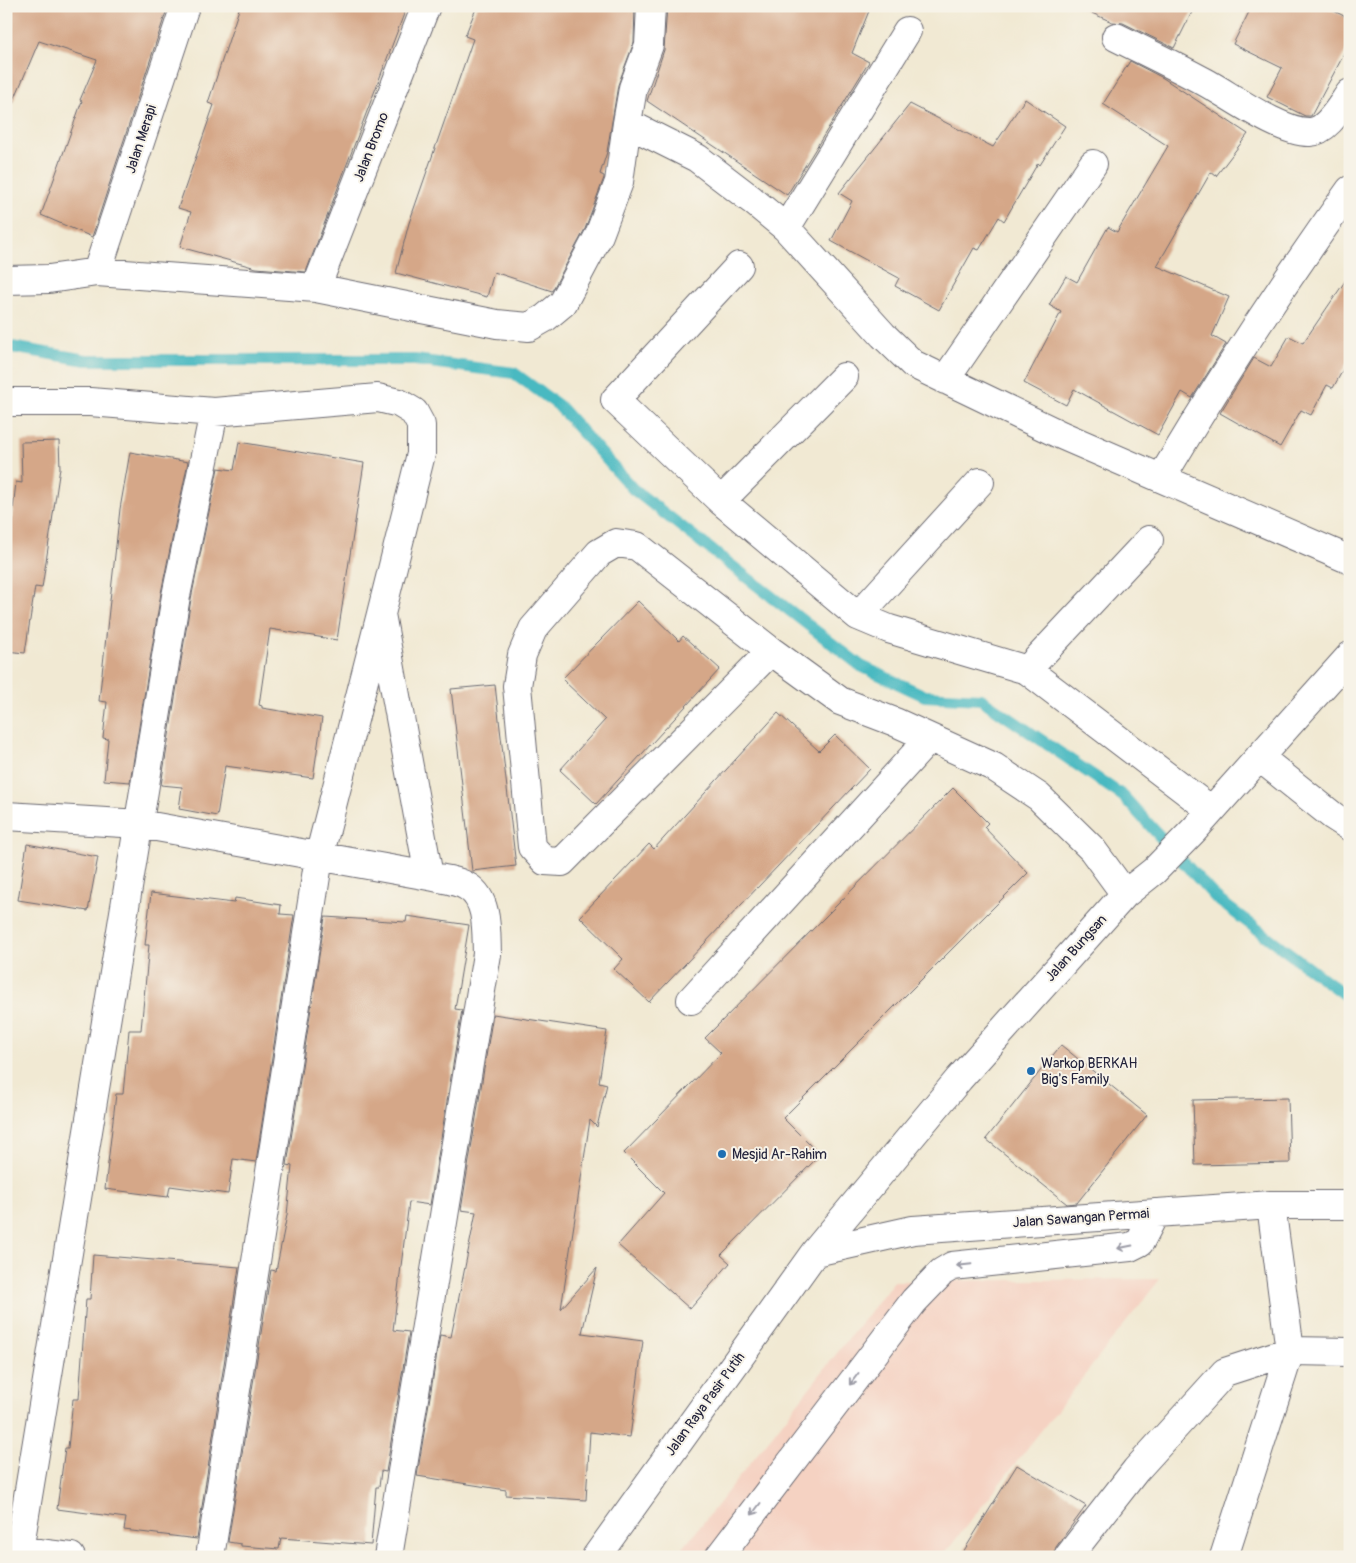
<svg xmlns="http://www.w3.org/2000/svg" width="1356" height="1563" font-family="Pangolin,sans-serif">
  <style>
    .built { fill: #f5d2c2 }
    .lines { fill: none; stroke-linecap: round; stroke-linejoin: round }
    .stream { stroke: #4ab9c1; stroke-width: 12 }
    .building { fill: #d5a788 }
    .minor-casing { stroke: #6a6870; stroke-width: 30 }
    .minor { stroke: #fff; stroke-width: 28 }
    .oneway { stroke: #9c9ca7 }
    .poi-dot { fill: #1f6fb2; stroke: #f7f3e8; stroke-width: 2 }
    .labels { text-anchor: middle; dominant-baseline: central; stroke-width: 4; stroke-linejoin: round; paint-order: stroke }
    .street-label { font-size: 14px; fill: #22223b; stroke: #f7f3e8 }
    .poi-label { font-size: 14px; fill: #22223b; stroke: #f7f3e8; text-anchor: start }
  </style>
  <rect width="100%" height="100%" fill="#f7f3e8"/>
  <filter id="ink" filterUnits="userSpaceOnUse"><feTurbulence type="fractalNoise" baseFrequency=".02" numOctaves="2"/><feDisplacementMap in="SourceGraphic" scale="10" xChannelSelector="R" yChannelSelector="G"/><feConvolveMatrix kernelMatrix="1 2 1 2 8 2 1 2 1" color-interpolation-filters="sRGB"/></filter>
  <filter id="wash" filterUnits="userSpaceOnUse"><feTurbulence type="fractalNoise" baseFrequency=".0096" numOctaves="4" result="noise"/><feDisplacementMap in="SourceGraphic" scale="20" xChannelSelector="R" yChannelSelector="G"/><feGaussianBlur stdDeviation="1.12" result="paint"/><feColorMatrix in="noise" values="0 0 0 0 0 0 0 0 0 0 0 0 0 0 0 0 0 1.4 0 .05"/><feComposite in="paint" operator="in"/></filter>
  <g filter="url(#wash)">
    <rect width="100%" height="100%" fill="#f1e9d3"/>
    <path class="built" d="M 1160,1279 L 942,1557 L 676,1557 L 894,1281 Z"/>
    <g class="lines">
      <path class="stream" d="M 6,346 L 86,360 L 415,360 L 514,373 L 558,405 L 633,489 L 861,666 L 925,696 L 981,699 L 1123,796 L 1217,899 L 1350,999"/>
    </g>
    <g id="blocks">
      <path class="building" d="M 6,6 L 168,6 L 92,237 L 41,215 L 82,101 L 80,100 L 97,60 L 39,41 L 6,119 Z
        M 240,6 L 407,6 L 306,272 L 256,268 L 180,247 L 191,212 L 178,208 L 214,105 L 208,103 Z
        M 477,6 L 635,6 L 634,42 L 618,85 L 607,152 L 600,174 L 604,176 L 604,178 L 585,229 L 552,291 L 494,272 L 487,297 L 396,273 L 409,223 L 473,39 L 465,36 Z
        M 667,6 L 871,6 L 852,53 L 869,62 L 787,195 L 647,101 L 664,50 Z
        M 1076,6 L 1195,6 L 1174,48 L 1123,23 L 1112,22 Z
        M 1252,6 L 1324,6 L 1350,19 L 1350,43 L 1311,116 L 1305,116 L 1267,97 L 1282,68 L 1233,44 Z
        M 1130,61 L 1163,78 L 1248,134 L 1216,176 L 1211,172 L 1157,266 L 1229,297 L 1212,336 L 1226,344 L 1192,398 L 1182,392 L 1158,435 L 1074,389 L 1066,405 L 1024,383 L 1061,312 L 1049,305 L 1066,276 L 1077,282 L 1108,227 L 1117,232 L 1168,146 L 1103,104 Z
        M 1025,99 L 1065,126 L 1040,165 L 1038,163 L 1004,221 L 999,217 L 979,250 L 974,248 L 939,310 L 895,286 L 899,278 L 831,241 L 852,201 L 839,193 L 910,104 L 993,147 Z
        M 1350,274 L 1350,357 L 1333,388 L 1327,385 L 1311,415 L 1301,410 L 1280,447 L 1220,413 L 1254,358 L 1271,367 L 1289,336 L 1303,343 Z
        M 59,441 L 60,468 L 42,588 L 35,587 L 25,653 L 6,651 L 6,518 L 12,519 L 16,482 L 22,483 L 21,442 Z
        M 239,442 L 364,463 L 337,640 L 270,629 L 259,705 L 262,706 L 262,708 L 322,718 L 313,778 L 225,766 L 217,816 L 179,809 L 182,787 L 161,785 L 191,599 L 218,468 L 234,470 Z
        M 130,452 L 188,462 L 161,593 L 130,782 L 104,780 L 108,739 L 103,738 L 107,702 L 99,701 L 120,509 Z
        M 638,601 L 679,641 L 683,636 L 720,669 L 596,804 L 560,770 L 605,720 L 562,679 Z
        M 495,685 L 516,866 L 472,871 L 451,689 Z
        M 778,713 L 819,751 L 835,735 L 870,769 L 649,1002 L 614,969 L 623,959 L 580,917 L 649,844 L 654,849 Z
        M 953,788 L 988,823 L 984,827 L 1028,873 L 783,1118 L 820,1155 L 721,1255 L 730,1263 L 690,1309 L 618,1245 L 664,1193 L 624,1153 L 721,1053 L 705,1038 Z
        M 27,844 L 98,857 L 88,911 L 18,900 Z
        M 151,893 L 234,903 L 235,898 L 281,905 L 280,914 L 294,915 L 256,1162 L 233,1159 L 228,1194 L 170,1186 L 168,1197 L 105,1189 L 116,1094 L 123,1094 L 129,1030 L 141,1030 L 149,945 L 145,945 Z
        M 407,916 L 469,925 L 455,1009 L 462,1010 L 430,1205 L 409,1202 L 393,1330 L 409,1332 L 386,1472 L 381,1471 L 379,1487 L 376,1487 L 371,1545 L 281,1538 L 279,1549 L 241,1546 L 241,1544 L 228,1542 L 271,1270 L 276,1271 L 287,1215 L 292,1166 L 287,1165 L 325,917 L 406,922 Z
        M 493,1014 L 607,1031 L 599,1082 L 607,1084 L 597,1127 L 590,1120 L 561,1309 L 597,1268 L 582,1333 L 643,1341 L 630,1437 L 590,1432 L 586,1500 L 506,1495 L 506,1490 L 417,1476 L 440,1335 L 451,1337 L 476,1212 L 461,1210 Z
        M 1061,1045 L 1147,1115 L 1077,1203 L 1067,1204 L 986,1139 Z
        M 1288,1098 L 1290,1163 L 1195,1165 L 1193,1100 Z
        M 93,1255 L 239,1267 L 197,1539 L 124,1530 L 126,1518 L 57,1509 L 65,1448 L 68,1448 L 73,1399 L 79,1399 L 86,1299 L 90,1299 Z
        M 1017,1465 L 1086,1506 L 1056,1547 L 1053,1557 L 960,1557 Z"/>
    </g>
  </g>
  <g filter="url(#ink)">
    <use href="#blocks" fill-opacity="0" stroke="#6a6870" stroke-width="1"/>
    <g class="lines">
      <g class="minor-casing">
        <path id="minor" d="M 1116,37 C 1146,52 1176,66 1205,82 C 1231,96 1281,133 1310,132 C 1328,131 1341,105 1350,93
          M 627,123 L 633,88 L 649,45 L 651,6
          M 786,228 L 907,31
          M 739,266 L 615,400 L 721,501 L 858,616 L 889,629 L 1027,670 L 1211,810
          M 97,272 L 185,6
          M 6,280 L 49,279 L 97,272 L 316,288 L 497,324 L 529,327 L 545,318 L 563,303 L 599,235 L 619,182 L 627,123 L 697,158 L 752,200 L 786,228 L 883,335 L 913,364 L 1061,435 L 1350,560
          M 316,288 L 426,6
          M 945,380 L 1093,164
          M 6,402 L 90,402 L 214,412 L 378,398 L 399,403 L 414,412 L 421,425 L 421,454 L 381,614 L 429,876
          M 1162,477 C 1221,378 1283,283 1350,190
          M 721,501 L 844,377
          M 858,616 L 980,482
          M 771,651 L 562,862 L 545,861 L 532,847 L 517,686 L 522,655 L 533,629 L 599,553 L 616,543 L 637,546 L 771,651 L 840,701 L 895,722 L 994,767 L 1039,797 L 1092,849 L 1125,894
          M 1027,670 L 1149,540
          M 1259,757 L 1333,816 L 1350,827
          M 6,816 L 140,824 L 429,876 C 441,879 458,880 468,887 C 489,900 486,933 487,954 L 388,1557
          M 691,1000 L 929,739
          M 815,1252 L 913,1230 L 1271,1205 L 1350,1205
          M 6,1549 L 71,1557
          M 19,1551 L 176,596 L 214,412
          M 210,1557 L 319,857 L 381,614
          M 596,1557 L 815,1252 L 959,1079 L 1125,894 L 1154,871 L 1194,830 L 1350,656
          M 719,1557 L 914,1301 L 942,1272 L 952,1266 L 1130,1247 L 1140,1242 L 1155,1213
          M 1068,1557 L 1136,1470 L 1225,1372 L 1290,1351 L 1350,1352
          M 1224,1557 L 1290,1351 L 1271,1205"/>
      </g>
      <use href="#minor" class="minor"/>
    </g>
    <defs><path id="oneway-shaft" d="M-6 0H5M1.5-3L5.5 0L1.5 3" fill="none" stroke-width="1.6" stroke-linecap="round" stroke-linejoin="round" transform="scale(1.25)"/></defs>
    <g class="oneway">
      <use href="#oneway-shaft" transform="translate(1125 1247) rotate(169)"/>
      <use href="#oneway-shaft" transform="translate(964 1265) rotate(174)"/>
      <use href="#oneway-shaft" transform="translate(854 1379) rotate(127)"/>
      <use href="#oneway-shaft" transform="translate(756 1509) rotate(127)"/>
    </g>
  </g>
  <g class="poi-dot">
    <circle cx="1031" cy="1071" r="5"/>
    <circle cx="722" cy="1154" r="5"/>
  </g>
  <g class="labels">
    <g class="street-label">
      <text transform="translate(141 139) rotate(-72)">Jalan Merapi</text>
      <text transform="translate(371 147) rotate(-69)">Jalan Bromo</text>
      <text transform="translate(1076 948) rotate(-48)">Jalan Bungsan</text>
      <text transform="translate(1081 1218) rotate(-4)">Jalan Sawangan Permai</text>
      <text transform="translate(705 1404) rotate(-54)">Jalan Raya Pasir Putih</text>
    </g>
    <g class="poi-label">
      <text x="1041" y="1063">Warkop BERKAH<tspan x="1041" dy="16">Big's Family</tspan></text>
      <text x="732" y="1154">Mesjid Ar-Rahim</text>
    </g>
  </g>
  <rect width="1356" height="1563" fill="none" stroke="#f7f3e8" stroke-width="25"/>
</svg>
